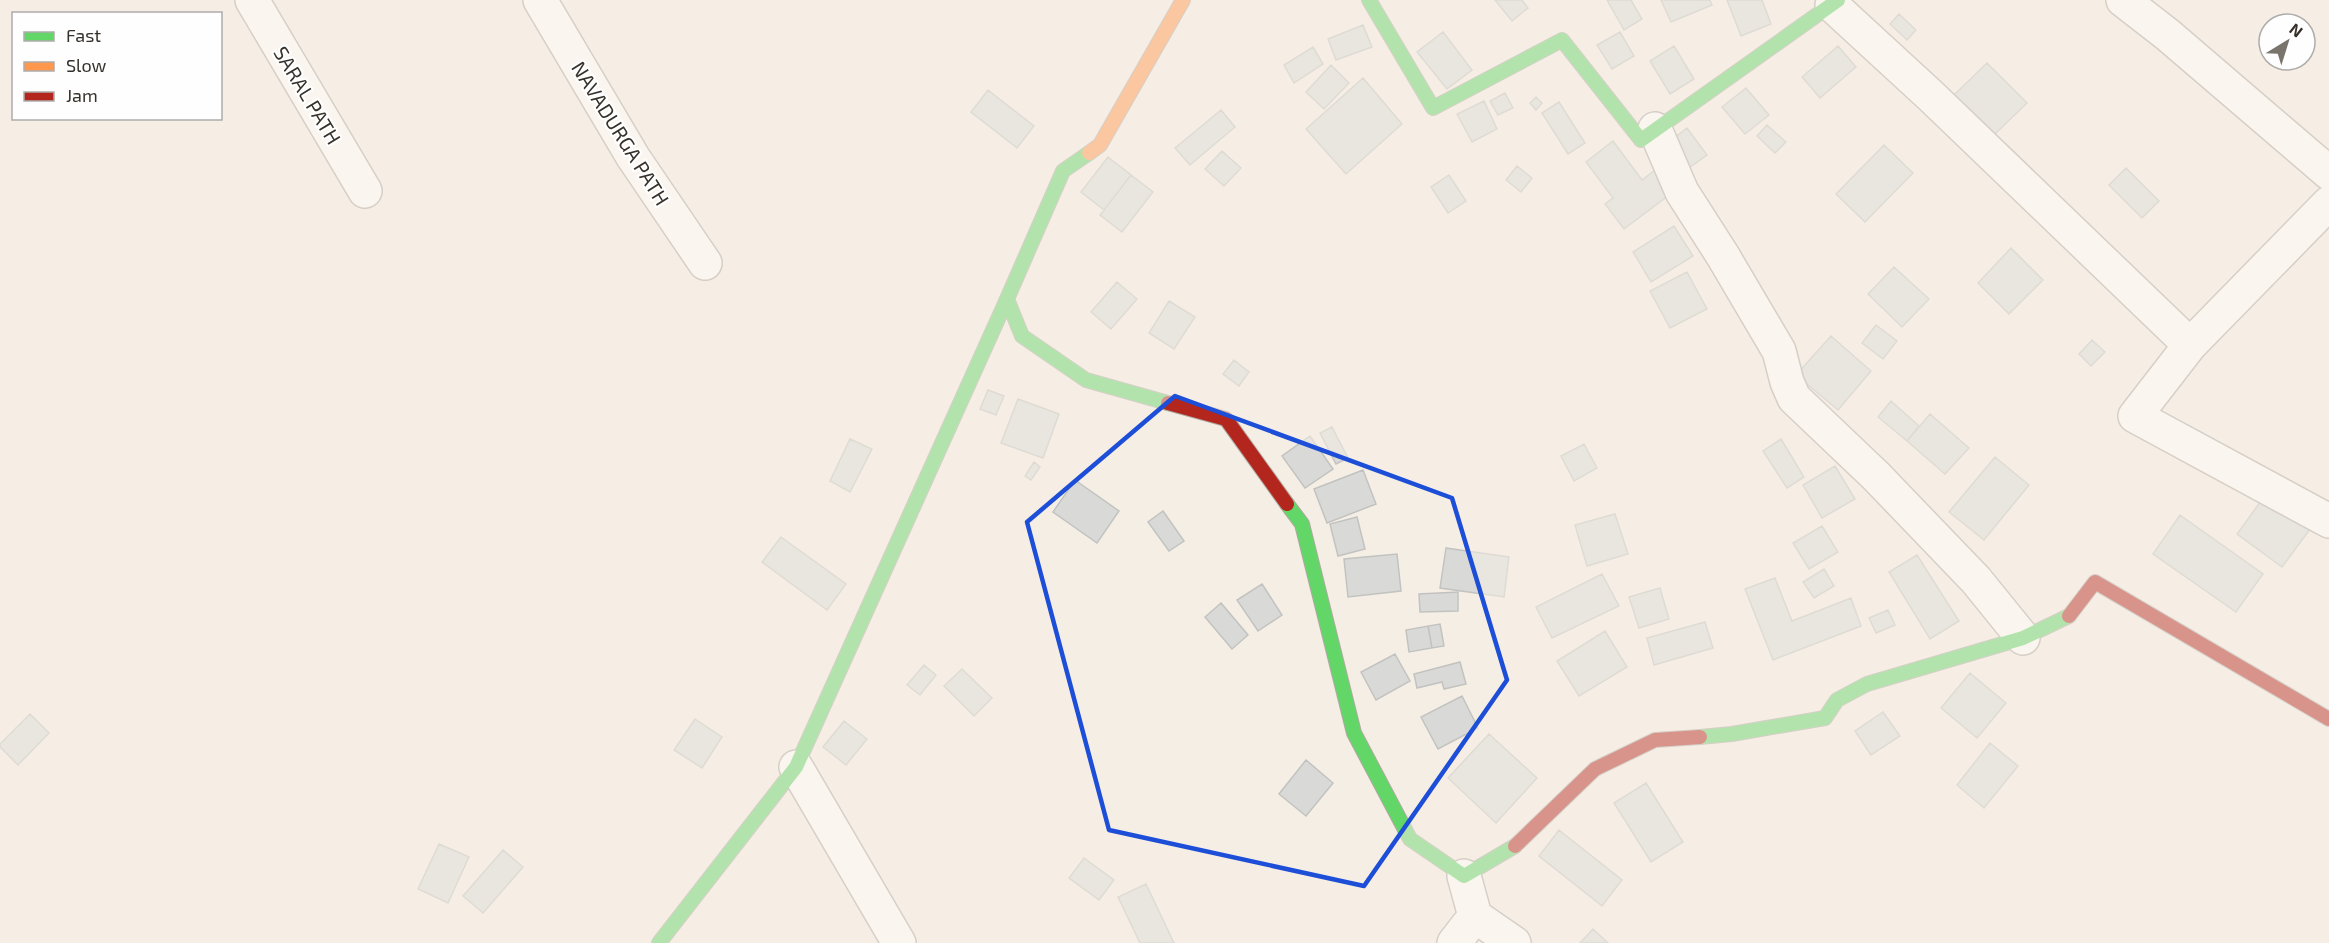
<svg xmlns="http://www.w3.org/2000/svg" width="2329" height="943" font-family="'Exo 2',sans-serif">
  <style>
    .building { fill: #d9dad7; stroke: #c2c3c0; stroke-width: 1.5 }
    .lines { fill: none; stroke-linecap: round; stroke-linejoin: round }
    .street-casing { stroke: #afa9a2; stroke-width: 36 }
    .fast-casing { stroke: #afa9a2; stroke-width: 16 }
    .slow-casing { stroke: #afa9a2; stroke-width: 16 }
    .jam-casing { stroke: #afa9a2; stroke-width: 16 }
    .street { stroke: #fefcfb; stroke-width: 33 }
    .fast { stroke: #63d668; stroke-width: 14 }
    .slow { stroke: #ff974d; stroke-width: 14 }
    .jam { stroke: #b3261e; stroke-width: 14 }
    .marked { fill: none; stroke: #1d4ed8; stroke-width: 4.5; stroke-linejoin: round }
    .labels { text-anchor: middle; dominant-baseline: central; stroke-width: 4.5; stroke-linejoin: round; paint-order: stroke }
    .street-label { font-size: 20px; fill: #36322b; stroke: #fefefe }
  </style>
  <rect width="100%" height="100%" fill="#f5eee5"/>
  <path class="building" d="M 1495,0 L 1522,0 L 1528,8 L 1512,21 Z
    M 1607,0 L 1631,0 L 1642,19 L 1624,30 Z
    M 1661,0 L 1710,0 L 1712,5 L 1671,22 Z
    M 1727,0 L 1762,0 L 1771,24 L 1741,36 Z
    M 1899,14 L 1916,30 L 1907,40 L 1890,24 Z
    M 1363,25 L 1372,47 L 1336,60 L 1328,39 Z
    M 1443,32 L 1472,70 L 1447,89 L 1417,52 Z
    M 1620,32 L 1634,56 L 1612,69 L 1597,45 Z
    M 1674,46 L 1694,79 L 1670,94 L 1650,61 Z
    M 1838,46 L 1856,67 L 1820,98 L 1802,77 Z
    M 1313,47 L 1323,64 L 1294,83 L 1284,65 Z
    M 1987,63 L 2027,103 L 1994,135 L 1954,95 Z
    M 1331,65 L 1349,83 L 1324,109 L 1306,92 Z
    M 1363,78 L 1402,124 L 1346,174 L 1306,129 Z
    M 1746,88 L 1769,115 L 1745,134 L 1722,107 Z
    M 988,90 L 1034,126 L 1017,148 L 971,112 Z
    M 1505,93 L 1513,108 L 1498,115 L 1490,101 Z
    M 1536,97 L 1542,103 L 1536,110 L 1530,103 Z
    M 1484,101 L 1497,129 L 1472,142 L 1457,114 Z
    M 1559,102 L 1585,143 L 1568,154 L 1542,113 Z
    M 1221,110 L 1235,127 L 1190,165 L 1175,148 Z
    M 1767,125 L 1786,142 L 1775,153 L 1757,136 Z
    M 1687,128 L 1707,155 L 1689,168 L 1669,142 Z
    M 1613,141 L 1642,180 L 1660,166 L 1677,189 L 1624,229 L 1605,204 L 1613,198 L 1586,162 Z
    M 1884,145 L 1913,173 L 1865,222 L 1836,194 Z
    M 1222,151 L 1241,168 L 1224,186 L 1205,169 Z
    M 1108,157 L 1131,175 L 1104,210 L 1081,192 Z
    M 1517,166 L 1532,178 L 1521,192 L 1506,180 Z
    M 2126,168 L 2159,201 L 2142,218 L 2109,185 Z
    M 1131,175 L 1153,192 L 1122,232 L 1100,215 Z
    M 1449,175 L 1466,201 L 1448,213 L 1431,187 Z
    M 1674,226 L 1693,256 L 1651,282 L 1633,252 Z
    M 2011,248 L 2043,280 L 2009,314 L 1978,283 Z
    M 1894,267 L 1929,299 L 1902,327 L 1868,294 Z
    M 1687,272 L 1707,309 L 1670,328 L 1650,291 Z
    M 1117,282 L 1137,299 L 1111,329 L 1091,312 Z
    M 1169,301 L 1195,317 L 1174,349 L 1149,333 Z
    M 1876,325 L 1897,341 L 1883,359 L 1862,343 Z
    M 1831,336 L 1871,371 L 1838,410 L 1796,375 Z
    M 2092,340 L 2105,352 L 2091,366 L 2079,354 Z
    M 1234,360 L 1249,372 L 1239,386 L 1223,374 Z
    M 988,390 L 1004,396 L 996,415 L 980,409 Z
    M 1018,399 L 1059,414 L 1043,458 L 1001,443 Z
    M 1891,401 L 1919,426 L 1907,441 L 1878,417 Z
    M 1930,414 L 1969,448 L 1945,474 L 1907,441 Z
    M 1332,427 L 1348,458 L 1336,464 L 1320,433 Z
    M 1310,436 L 1333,469 L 1305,488 L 1282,456 Z
    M 850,439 L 872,449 L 850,492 L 830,481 Z
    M 1781,439 L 1804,477 L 1787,488 L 1763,451 Z
    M 1584,444 L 1597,468 L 1574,481 L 1561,456 Z
    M 1995,457 L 2029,485 L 1984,540 L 1949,512 Z
    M 1034,462 L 1040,467 L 1031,480 L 1025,476 Z
    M 1835,466 L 1855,499 L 1822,518 L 1803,485 Z
    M 1363,470 L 1376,504 L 1327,523 L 1314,489 Z
    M 1075,480 L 1119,511 L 1097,543 L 1053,512 Z
    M 2266,494 L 2311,528 L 2282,567 L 2237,534 Z
    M 1163,511 L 1184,541 L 1169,551 L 1148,522 Z
    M 1615,514 L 1628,554 L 1587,566 L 1575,525 Z
    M 2180,515 L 2263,574 L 2236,612 L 2153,554 Z
    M 1357,517 L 1365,549 L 1338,556 L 1330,524 Z
    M 1822,526 L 1838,552 L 1809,569 L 1793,543 Z
    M 781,537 L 846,584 L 827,610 L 762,562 Z
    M 1446,548 L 1509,557 L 1504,597 L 1440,588 Z
    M 1397,554 L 1401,591 L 1348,597 L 1344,559 Z
    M 1917,555 L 1959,621 L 1930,639 L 1889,572 Z
    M 1824,569 L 1834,586 L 1814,598 L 1803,582 Z
    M 1602,574 L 1619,606 L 1552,638 L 1536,607 Z
    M 1775,578 L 1792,621 L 1851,598 L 1861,626 L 1773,660 L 1745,589 Z
    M 1262,584 L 1282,615 L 1258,631 L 1237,600 Z
    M 1660,588 L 1669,619 L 1639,628 L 1629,597 Z
    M 1458,592 L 1458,611 L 1420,612 L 1419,594 Z
    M 1221,603 L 1248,635 L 1232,649 L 1205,617 Z
    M 1888,610 L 1895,625 L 1876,633 L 1869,618 Z
    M 1705,622 L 1713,648 L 1654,665 L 1647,638 Z
    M 1440,624 L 1444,646 L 1432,648 L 1428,626 Z
    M 1428,626 L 1432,648 L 1409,652 L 1406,630 Z
    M 1605,631 L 1627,667 L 1579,696 L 1557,661 Z
    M 1395,654 L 1410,681 L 1376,700 L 1361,672 Z
    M 1460,662 L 1466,684 L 1444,689 L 1442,682 L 1417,688 L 1414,674 Z
    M 924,665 L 936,675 L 920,695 L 907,685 Z
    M 962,669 L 992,698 L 974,716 L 944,686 Z
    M 1970,673 L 2006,703 L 1977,738 L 1941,708 Z
    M 1462,696 L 1478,728 L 1438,749 L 1421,717 Z
    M 1883,712 L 1900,736 L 1871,755 L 1855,731 Z
    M 30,714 L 49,733 L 18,765 L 0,747 L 0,744 Z
    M 695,719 L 722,737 L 702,768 L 674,750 Z
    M 844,721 L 867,739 L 846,765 L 823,747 Z
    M 1489,734 L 1537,778 L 1496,823 L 1448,778 Z
    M 1990,743 L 2018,766 L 1984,808 L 1957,785 Z
    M 1306,760 L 1333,783 L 1306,816 L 1279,794 Z
    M 1646,783 L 1683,842 L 1651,862 L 1614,803 Z
    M 1559,830 L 1622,880 L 1602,906 L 1539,856 Z
    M 439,844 L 469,857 L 448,903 L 418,889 Z
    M 503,850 L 523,867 L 483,913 L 463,896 Z
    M 1084,858 L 1114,880 L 1099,900 L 1069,878 Z
    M 1146,884 L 1174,943 L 1140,943 L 1118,897 Z
    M 1593,929 L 1608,943 L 1580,943 Z"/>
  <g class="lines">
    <g class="street-casing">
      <path id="street" d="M 252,0 L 365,191
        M 540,0 L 633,157 L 705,263
        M 2123,0 L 2168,35 L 2329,173
        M 1832,5 L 1932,97 L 2190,345
        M 1655,129 L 1682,192 L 1723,256 L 1779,351 L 1787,382 L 1794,398 L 1876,476 L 1976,580 L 2023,638
        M 2329,203 L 2190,345 L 2135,416 L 2329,521
        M 796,767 L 899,943
        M 1464,876 L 1475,916 L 1514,943
        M 1454,943 L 1475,916"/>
    </g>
    <g class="fast-casing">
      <path id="fast" d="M 1369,0 L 1433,108 L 1562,40 L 1641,140 L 1838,0
        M 1089,153 L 1063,171 L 1007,299 L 1022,336 L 1086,380 L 1168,403
        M 1287,504 L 1302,524 L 1354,733 L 1410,839 L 1464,876 L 1515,846
        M 1700,737 L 1732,734 L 1825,718 L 1837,700 L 1867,684 L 2023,638 L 2069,616
        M 659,943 L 796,767 L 1007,299"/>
    </g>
    <g class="slow-casing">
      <path id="slow" d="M 1089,153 L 1100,145 L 1183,0"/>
    </g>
    <g class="jam-casing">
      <path id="jam" d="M 1168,403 L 1226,419 L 1287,504
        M 2069,616 L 2095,582 L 2329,719
        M 1515,846 L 1595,769 L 1655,740 L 1700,737"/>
    </g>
    <use href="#street" class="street"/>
    <use href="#fast" class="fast"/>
    <use href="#slow" class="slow"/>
    <use href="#jam" class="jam"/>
  </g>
  <path d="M0 0H2329V943H0ZM 1175,396 L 1452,498 L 1507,680 L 1364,886 L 1109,830 L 1027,522 Z" fill="#f5eee5" fill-opacity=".55" fill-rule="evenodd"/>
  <path class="marked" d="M 1175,396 L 1452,498 L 1507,680 L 1364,886 L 1109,830 L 1027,522 Z"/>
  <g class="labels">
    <g class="street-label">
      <text transform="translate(308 95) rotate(59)">SARAL PATH</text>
      <text transform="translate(621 133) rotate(58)">NAVADURGA PATH</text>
    </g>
  </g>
  <rect x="12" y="12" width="210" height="108" fill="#fefefe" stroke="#aeacaa" stroke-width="1.5"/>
  <rect x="24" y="32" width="30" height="9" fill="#63d668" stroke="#aeacaa" stroke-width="1.5"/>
  <text x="66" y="42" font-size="18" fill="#36322b">Fast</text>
  <rect x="24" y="62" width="30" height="9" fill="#ff974d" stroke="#aeacaa" stroke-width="1.5"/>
  <text x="66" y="72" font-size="18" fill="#36322b">Slow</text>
  <rect x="24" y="92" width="30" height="9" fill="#b3261e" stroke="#aeacaa" stroke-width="1.5"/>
  <text x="66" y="102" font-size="18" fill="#36322b">Jam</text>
  <g transform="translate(2287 42) rotate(38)"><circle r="28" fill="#fefefe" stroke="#aeacaa" stroke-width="1.5"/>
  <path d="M0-4.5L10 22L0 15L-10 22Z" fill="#79746c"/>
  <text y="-9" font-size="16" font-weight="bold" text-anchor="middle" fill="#36322b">N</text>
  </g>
</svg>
